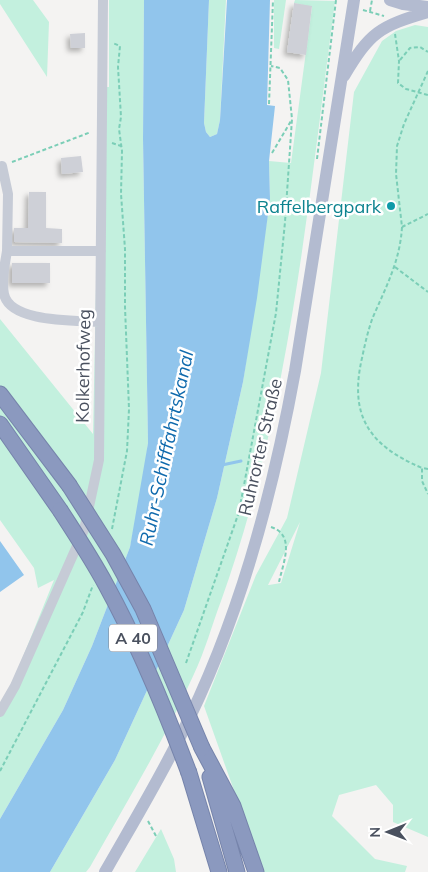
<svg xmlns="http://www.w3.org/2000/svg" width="428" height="872" font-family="Mulish,sans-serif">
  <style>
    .green { fill: #c3f0de; fill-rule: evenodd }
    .water { fill: #91c5ec }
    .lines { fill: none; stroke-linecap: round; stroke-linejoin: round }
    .stream { stroke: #91c5ec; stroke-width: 3 }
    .building { fill: #ced0d7; filter: url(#shadow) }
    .highway-casing { stroke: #7684ab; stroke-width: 17 }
    .path { stroke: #7bceb7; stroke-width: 2; stroke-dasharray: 4 2.5; stroke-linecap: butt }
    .minor { stroke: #c6cbd6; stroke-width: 10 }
    .major { stroke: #b3bbd0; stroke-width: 12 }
    .highway { stroke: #8b99bf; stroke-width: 15 }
    .highway-bridge-casing { stroke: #7684ab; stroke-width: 17; stroke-linecap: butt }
    .highway-bridge { stroke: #8b99bf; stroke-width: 15 }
    .culture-dot { fill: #0f9aa8; stroke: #fff; stroke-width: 2 }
    .labels { text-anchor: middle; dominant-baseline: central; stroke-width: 5; stroke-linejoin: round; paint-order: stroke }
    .shield { fill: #fff; stroke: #80858f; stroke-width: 1 }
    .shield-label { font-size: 16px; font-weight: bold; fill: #4a515f }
    .culture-label { font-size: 18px; fill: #0d838f; stroke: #fff; text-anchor: end }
    .street-label { font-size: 18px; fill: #4a515f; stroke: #fff }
    .water-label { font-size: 19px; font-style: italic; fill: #0f6aad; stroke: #fff }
  </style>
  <defs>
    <filter id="shadow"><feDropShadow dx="-3.5" dy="3.5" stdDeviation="2.5" flood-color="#0004"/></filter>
  </defs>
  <rect width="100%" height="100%" fill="#f4f3f2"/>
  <path class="green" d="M 0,0 L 33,0 L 49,22 L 47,77 L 0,4 Z
    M 109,0 L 144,0 L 143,139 L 148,443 L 142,490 L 130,547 L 92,646 L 63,710 L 0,819 L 0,706 L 12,684 L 54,580 L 38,588 L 34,568 L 0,520 L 0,319 L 93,434 L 99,143 L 98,87 L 109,87 Z
    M 209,0 L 226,0 L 220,120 L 217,134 L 210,137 L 206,132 L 204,123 Z
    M 274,0 L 286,0 L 279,49 L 274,48 Z
    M 295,0 L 335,1 C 308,203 290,409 221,601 C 212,625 205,651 194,674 C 164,741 126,803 90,867 L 86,872 L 50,872 L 115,760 L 184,610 L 217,498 L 243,382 L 270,199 L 269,161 L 291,163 L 312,7 L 294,3 Z
    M 415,25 L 428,27 L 428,837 L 393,822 L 393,805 L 376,785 L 339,795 L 332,816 L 375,859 L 407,866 L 405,872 L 263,872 L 204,706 L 256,575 L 287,518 L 321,373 L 354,92 L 382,41 L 396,31 ZM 300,522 L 281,583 L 269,585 L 268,585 Z
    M 161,829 L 174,859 L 176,872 L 135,872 Z"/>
  <path class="water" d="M 144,0 L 209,0 L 204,123 L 206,132 L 210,137 L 217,134 L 220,120 L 227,0 L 270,0 L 267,105 L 275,106 L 269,161 L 270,199 L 257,298 L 243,382 L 217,498 L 184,610 L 115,760 L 50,872 L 0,872 L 0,819 L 63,710 L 92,646 L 130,547 L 148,443 L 143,139 Z
    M 0,541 L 24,575 L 0,592 Z"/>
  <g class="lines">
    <path class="stream" d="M 222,465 L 241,461"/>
  </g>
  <path class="building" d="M 294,3 L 312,6 L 306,55 L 287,52 Z
    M 85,33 L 85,48 L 71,48 L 70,34 Z
    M 81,156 L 83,172 L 62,174 L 61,158 Z
    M 29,192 L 46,192 L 46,228 L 62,229 L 62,243 L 14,242 L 14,228 L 28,228 Z
    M 12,263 L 50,263 L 50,283 L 12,283 Z"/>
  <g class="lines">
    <g class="highway-casing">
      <path id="highway" d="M 0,394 L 69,485
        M 0,424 L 60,510
        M 202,748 L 233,806 L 256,872
        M 189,773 L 219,872
        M 210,777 L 237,872"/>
    </g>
    <path class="path" d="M 363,10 L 384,16
      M 370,11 L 372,0
      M 395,34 L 399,61 L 398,83 L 406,89 L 428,95
      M 400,60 L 410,48 L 420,47 L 428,52
      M 428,71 L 404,124 L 397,146 L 396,174 L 402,227 L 428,214
      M 269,104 L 273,0
      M 112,143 L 121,146
      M 272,153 L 291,121
      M 317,159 L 336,0
      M 12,162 L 91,132
      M 402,227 C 400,261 386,287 373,317 C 368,330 365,344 362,358 C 349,415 368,445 422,468
      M 395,267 L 428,292
      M 428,469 L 422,468 L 422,481 L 428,494
      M 271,527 C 296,535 283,563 279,582
      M 112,529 L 127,451 L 129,409 L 125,307 L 125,249 L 121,194 L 122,151 L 119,129 L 121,117 L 118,67 L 120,46 L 113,43
      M 186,663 L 239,512 L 276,313 L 285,222 L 292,119 L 288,80 L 280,68 L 271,66
      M 0,771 L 83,612 L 93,585
      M 148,821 L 156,836"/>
    <path class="minor" d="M 2,166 L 8,194 L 7,251 L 101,251
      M 7,251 C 5,264 1,280 4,294 C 10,323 76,320 100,322
      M 0,712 L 15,686 L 84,530 L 99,460 L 103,0"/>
    <path class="major" d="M 390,0 L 403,4 L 428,7
      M 344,76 C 370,32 380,26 428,12
      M 105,872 C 130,828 156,785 179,739 C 238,624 272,497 295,371 L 354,0"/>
    <use href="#highway" class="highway"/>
    <g class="highway-bridge-casing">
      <path id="highway-bridge" d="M 69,485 L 113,554 L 143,609 L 202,748
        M 60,510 C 76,535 92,559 106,585 C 139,645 165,709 189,773"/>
    </g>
    <use href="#highway-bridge" class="highway-bridge"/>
  </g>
  <circle class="culture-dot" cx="391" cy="206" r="5"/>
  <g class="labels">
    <rect class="shield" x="109" y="624.5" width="48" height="27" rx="4"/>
    <g class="shield-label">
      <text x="133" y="638">A 40</text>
    </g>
    <g class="culture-label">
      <text x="381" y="206">Raffelbergpark</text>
    </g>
    <g class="street-label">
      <text transform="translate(83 366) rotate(-89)">Kolkerhofweg</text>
      <text transform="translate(260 447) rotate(-77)">Ruhrorter Straße</text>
    </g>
    <g class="water-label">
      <text transform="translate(166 448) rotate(-78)">Ruhr-Schifffahrtskanal</text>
    </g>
  </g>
  <g transform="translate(388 832) rotate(269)" stroke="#ffffff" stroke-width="4" paint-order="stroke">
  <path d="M0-4L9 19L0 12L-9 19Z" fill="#4a515f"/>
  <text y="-8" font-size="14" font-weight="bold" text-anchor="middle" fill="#4a515f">N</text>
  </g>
</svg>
